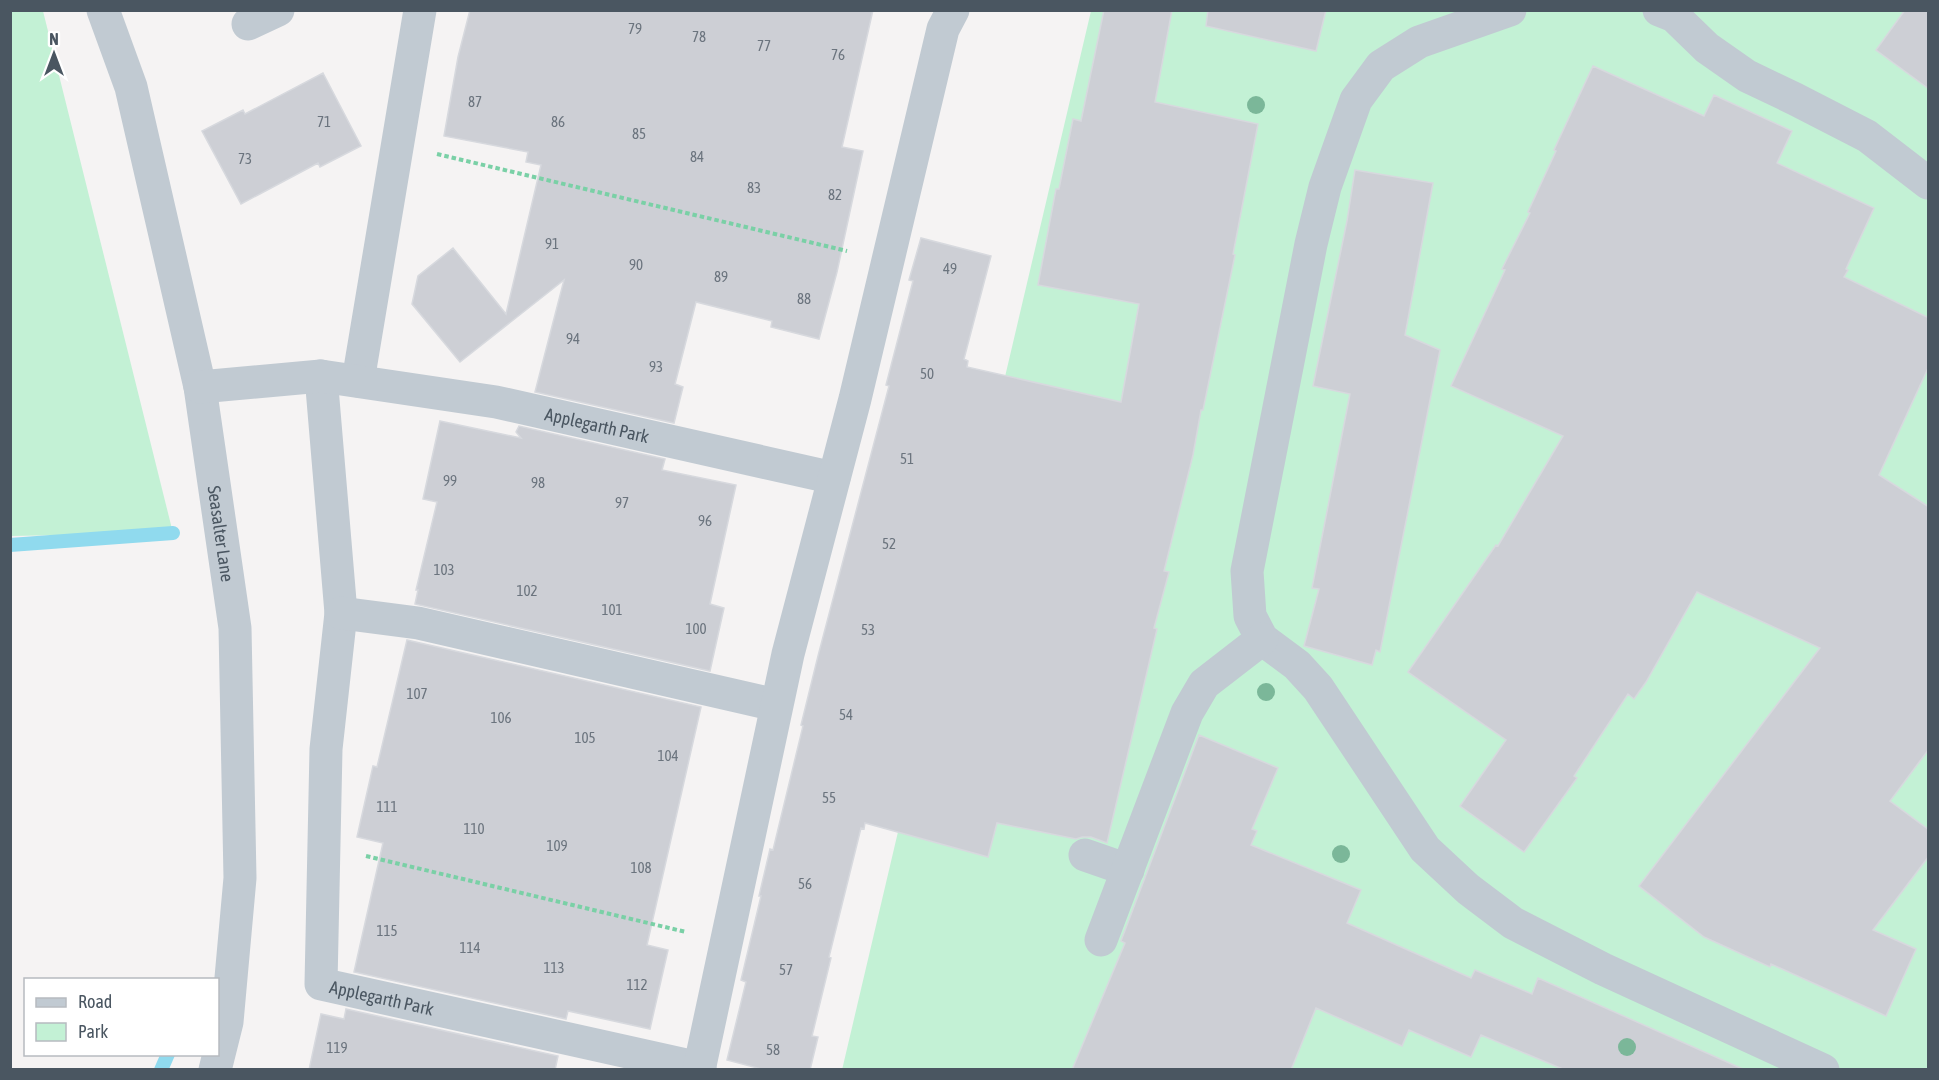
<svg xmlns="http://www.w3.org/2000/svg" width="1939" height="1080" font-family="'Asap Condensed',sans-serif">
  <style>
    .green { fill: #c3f1d5 }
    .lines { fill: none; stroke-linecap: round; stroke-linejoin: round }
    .stream { stroke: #90daee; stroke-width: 14 }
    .building { fill: #cdcfd5; stroke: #d7d9de; stroke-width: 1.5 }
    .path { stroke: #7ad0a6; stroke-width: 4; stroke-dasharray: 4.5 3; stroke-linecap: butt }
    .minor { stroke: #c1cad2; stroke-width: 33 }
    .tree { fill: #7bb799 }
    .labels { text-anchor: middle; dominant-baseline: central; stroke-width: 6; stroke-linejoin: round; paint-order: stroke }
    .number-label { font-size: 15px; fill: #6b747e }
    .street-label { font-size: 18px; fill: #4a5661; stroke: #fff }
  </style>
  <rect width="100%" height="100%" fill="#f5f3f3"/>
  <path class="green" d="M 10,11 L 43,11 L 173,533 L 11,536 Z
    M 1091,11 L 1928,11 L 1928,1069 L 842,1070 Z"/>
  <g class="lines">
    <path class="stream" d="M 10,545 L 173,533
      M 161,1070 L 168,1054"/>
  </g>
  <path class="building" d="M 470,10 L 873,10 L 842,147 L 863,151 L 837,272 L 819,339 L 771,327 L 772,321 L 696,302 L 675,384 L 683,387 L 674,423 L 535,392 L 564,280 L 460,362 L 412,304 L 418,276 L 453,248 L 506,314 L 541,165 L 526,162 L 528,152 L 444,136 L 458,57 Z
    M 1104,10 L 1172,10 L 1155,102 L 1258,124 L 1233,254 L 1235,255 L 1203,410 L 1201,410 L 1193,455 L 1164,571 L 1169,572 L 1154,628 L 1157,629 L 1107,843 L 1091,837 L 1082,837 L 1076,839 L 997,823 L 988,857 L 865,823 L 864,829 L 861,828 L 829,957 L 831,958 L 812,1036 L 818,1037 L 810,1070 L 765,1070 L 727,1060 L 746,982 L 741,980 L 761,896 L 759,896 L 770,849 L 773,850 L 803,726 L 801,725 L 818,656 L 889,386 L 886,385 L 913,281 L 909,280 L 921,238 L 991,256 L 964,359 L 968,361 L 967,367 L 1121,402 L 1139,304 L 1038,285 L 1056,189 L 1059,189 L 1073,119 L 1081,121 Z
    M 1208,10 L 1326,10 L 1316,51 L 1206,26 Z
    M 1905,10 L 1929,10 L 1929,89 L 1876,50 Z
    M 1593,66 L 1704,116 L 1714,95 L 1792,131 L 1777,163 L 1874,208 L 1846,269 L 1848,270 L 1844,277 L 1929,318 L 1929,366 L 1879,475 L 1929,507 L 1929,749 L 1890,801 L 1929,830 L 1929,856 L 1873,930 L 1916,949 L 1886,1016 L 1771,964 L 1770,967 L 1704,937 L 1639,886 L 1820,648 L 1697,592 L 1646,682 L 1634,699 L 1628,694 L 1574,776 L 1577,778 L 1524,852 L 1460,806 L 1506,740 L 1408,672 L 1496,545 L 1498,546 L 1563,436 L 1451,386 L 1505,270 L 1502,269 L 1530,213 L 1528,212 L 1556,151 L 1554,150 Z
    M 323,73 L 361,146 L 320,167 L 318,163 L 241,204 L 202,131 L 243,110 L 245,114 Z
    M 1355,170 L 1433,183 L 1405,335 L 1440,350 L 1380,652 L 1376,650 L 1372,665 L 1304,646 L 1319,589 L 1312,588 L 1350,394 L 1313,386 L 1347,221 Z
    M 440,421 L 521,438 L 516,432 L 519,426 L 665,459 L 662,470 L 736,485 L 710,604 L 724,608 L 710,671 L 415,604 L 418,590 L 416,590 L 437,502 L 423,499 Z
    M 407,640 L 701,707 L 647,945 L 668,950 L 650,1029 L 568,1011 L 566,1019 L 354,972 L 383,843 L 357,837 L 373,766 L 377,767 Z
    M 1199,735 L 1278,768 L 1252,829 L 1257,831 L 1251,845 L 1361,890 L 1347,923 L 1471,978 L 1475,970 L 1532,994 L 1538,978 L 1745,1070 L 1565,1070 L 1481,1035 L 1471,1057 L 1409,1030 L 1402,1046 L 1316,1008 L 1291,1070 L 1072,1070 L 1125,943 L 1121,941 Z
    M 346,1009 L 558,1056 L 555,1070 L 309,1070 L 321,1014 L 344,1019 Z"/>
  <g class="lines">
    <path class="path" d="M 437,154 L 847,251
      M 366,856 L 686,932"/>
    <g class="minor">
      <path id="s1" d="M 103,10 L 131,87 L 200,387 L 235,628 L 240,878 L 227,1022 L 215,1070"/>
      <path d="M 1510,10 L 1419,42 L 1381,66 L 1356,100 L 1325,187 L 1311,244 L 1247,571 L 1250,616 L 1262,639 L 1297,665 L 1318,688 L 1425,849 L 1468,889 L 1513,923 L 1603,969 L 1823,1070"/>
      <path d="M 1659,10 L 1674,16 L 1707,48 L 1747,76 L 1795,99 L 1867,136 L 1928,183"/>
      <path d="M 248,24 L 278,10"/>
      <path id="s2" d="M 321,376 L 341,613 L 326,749 L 321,984 L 700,1068"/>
      <path d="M 358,381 L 420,10"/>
      <path id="s3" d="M 200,387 L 321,376 L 496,402 L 834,478"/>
      <path d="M 341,613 L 418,623 L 776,705"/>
      <path d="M 1085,855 L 1128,870"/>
      <path d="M 1101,940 L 1187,713 L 1204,684 L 1262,639"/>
      <path d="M 699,1070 L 788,654 L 855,399 L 943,29 L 953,10"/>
    </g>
  </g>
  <g class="tree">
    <circle cx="1256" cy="105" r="9"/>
    <circle cx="1266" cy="692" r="9"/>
    <circle cx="1341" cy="854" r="9"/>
    <circle cx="1627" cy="1047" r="9"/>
  </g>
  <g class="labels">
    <g class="number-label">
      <text x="635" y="28">79</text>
      <text x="699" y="36">78</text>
      <text x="764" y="45">77</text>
      <text x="838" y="54">76</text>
      <text x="475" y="101">87</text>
      <text x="324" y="121">71</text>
      <text x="558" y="121">86</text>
      <text x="639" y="133">85</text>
      <text x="697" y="156">84</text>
      <text x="245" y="158">73</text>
      <text x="754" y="187">83</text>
      <text x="835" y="194">82</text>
      <text x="552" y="243">91</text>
      <text x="636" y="264">90</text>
      <text x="950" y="268">49</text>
      <text x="721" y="276">89</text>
      <text x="804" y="298">88</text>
      <text x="573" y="338">94</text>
      <text x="656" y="366">93</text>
      <text x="927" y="373">50</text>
      <text x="907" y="458">51</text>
      <text x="450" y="480">99</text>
      <text x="538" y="482">98</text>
      <text x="622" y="502">97</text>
      <text x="705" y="520">96</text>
      <text x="889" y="543">52</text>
      <text x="444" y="569">103</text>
      <text x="527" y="590">102</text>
      <text x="612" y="609">101</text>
      <text x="696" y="628">100</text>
      <text x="868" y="629">53</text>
      <text x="417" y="693">107</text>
      <text x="846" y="714">54</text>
      <text x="501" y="717">106</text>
      <text x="585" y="737">105</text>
      <text x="668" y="755">104</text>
      <text x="829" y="797">55</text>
      <text x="387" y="806">111</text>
      <text x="474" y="828">110</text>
      <text x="557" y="845">109</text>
      <text x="641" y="867">108</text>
      <text x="805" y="883">56</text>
      <text x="387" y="930">115</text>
      <text x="470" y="947">114</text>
      <text x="554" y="967">113</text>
      <text x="786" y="969">57</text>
      <text x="637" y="984">112</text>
      <text x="337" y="1047">119</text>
      <text x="773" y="1049">58</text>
    </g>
    <g class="street-label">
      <text stroke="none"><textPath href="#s3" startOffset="402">Applegarth Park</textPath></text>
      <text stroke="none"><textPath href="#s1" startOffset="538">Seasalter Lane</textPath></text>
      <text stroke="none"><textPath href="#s2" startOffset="672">Applegarth Park</textPath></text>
    </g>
  </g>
  <rect width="1939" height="1080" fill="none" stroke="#4a5661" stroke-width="24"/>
  <rect x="24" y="978" width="195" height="78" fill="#ffffff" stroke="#b7bbc0" stroke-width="1.5"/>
  <rect x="36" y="998" width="30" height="9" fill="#c1cad2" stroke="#b7bbc0" stroke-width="1.5"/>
  <text x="78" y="1008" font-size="18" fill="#4a5661">Road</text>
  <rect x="36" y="1023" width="30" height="18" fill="#c3f1d5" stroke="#b7bbc0" stroke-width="1.5"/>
  <text x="78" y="1038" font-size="18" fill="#4a5661">Park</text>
  <g transform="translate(54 54)" stroke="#ffffff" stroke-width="4.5" paint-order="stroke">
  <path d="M0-4.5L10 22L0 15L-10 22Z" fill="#4a5661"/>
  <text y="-9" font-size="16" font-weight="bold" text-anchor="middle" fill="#4a5661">N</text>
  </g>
</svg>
